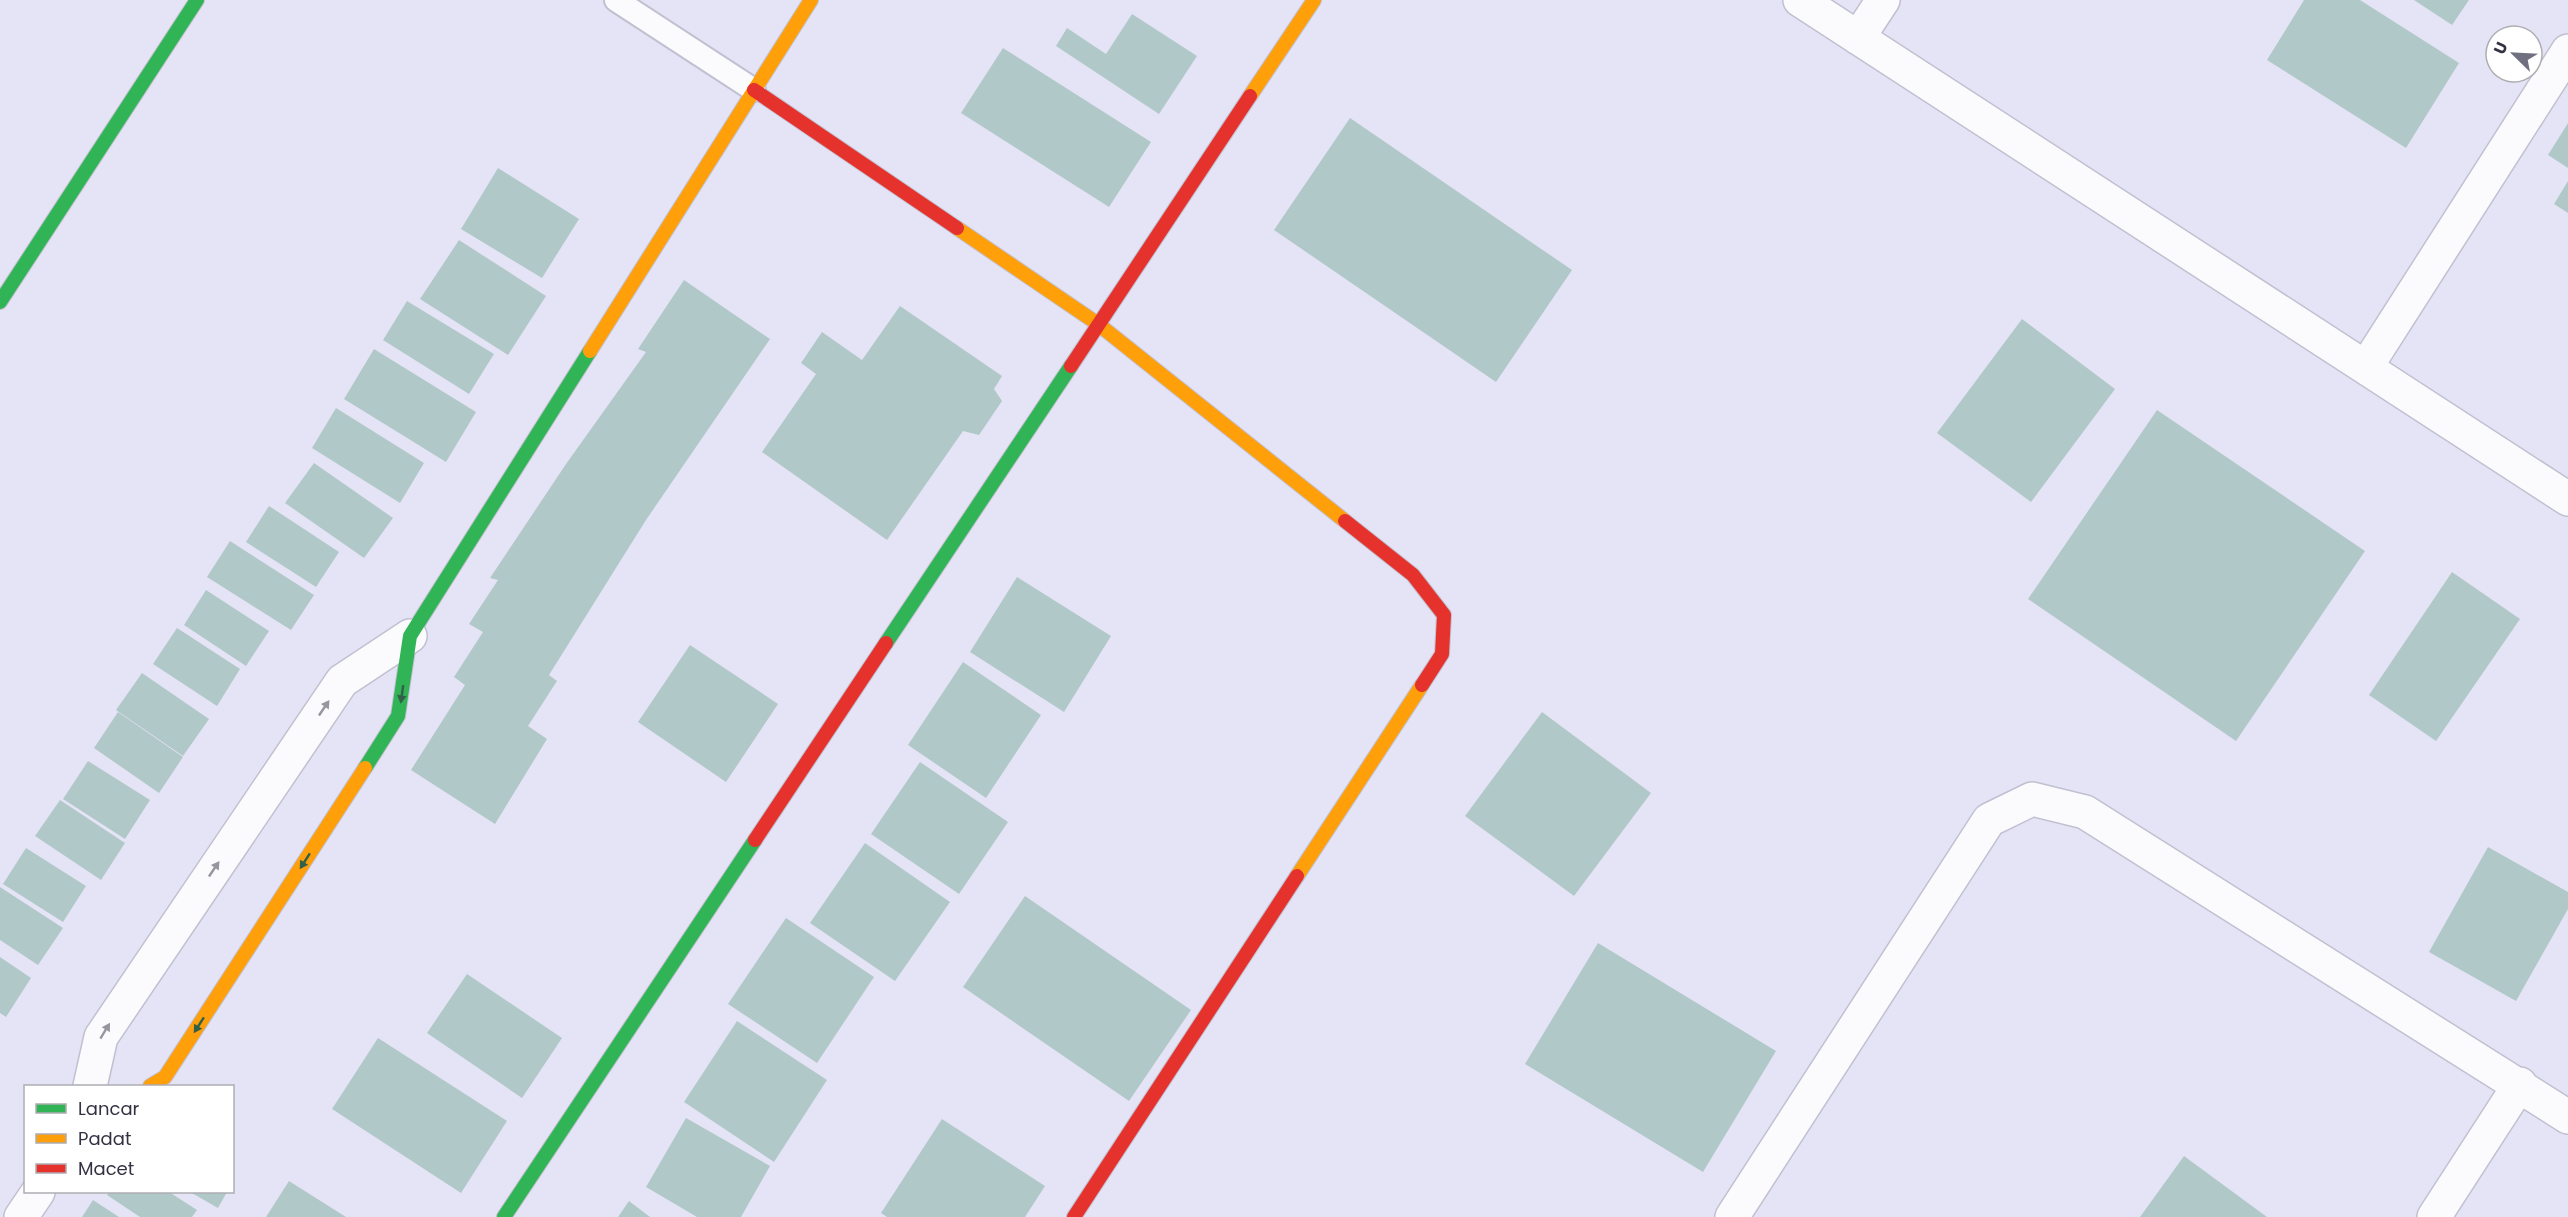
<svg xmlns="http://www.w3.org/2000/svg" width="2568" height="1217" font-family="Poppins,sans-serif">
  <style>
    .building { fill: #b1c8c8 }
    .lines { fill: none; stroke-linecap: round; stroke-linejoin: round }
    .lane-casing { stroke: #c1c0d0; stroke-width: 26 }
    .street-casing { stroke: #c1c0d0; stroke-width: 36 }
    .fast-casing { stroke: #c1c0d0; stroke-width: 16 }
    .slow-casing { stroke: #c1c0d0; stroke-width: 16 }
    .jam-casing { stroke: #c1c0d0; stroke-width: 16 }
    .lane { stroke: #fbfbfe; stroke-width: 22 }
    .street { stroke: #fbfbfe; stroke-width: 33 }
    .fast { stroke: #30b455; stroke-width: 14 }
    .slow { stroke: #ff9f0a; stroke-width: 14 }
    .jam { stroke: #e5322d; stroke-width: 14 }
    .oneway { fill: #326049 }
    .oneway2 { fill: #9796a0 }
  </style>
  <rect width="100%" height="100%" fill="#e5e4f6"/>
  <path class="building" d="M 2304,0 L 2360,0 L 2459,63 L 2406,148 L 2267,60 Z
    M 2414,0 L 2469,0 L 2452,25 Z
    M 1132,14 L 1197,56 L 1159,114 L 1056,46 L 1067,28 L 1106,54 Z
    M 1003,48 L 1151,142 L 1109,207 L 961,113 Z
    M 1350,118 L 1572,270 L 1496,382 L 1274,230 Z
    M 2568,123 L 2568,168 L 2548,155 Z
    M 498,168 L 579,219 L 542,278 L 461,229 Z
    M 2568,181 L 2568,213 L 2554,204 Z
    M 459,240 L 546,296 L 508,355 L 420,299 Z
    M 684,280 L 770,339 L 646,520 L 549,675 L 557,681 L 528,726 L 547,739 L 495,824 L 411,770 L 465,685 L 454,677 L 483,632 L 469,624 L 498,580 L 490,578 L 566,464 L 646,352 L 638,349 Z
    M 407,301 L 494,354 L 469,394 L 383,340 Z
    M 900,306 L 1002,376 L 994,389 L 1002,401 L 979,435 L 963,431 L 887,540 L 762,452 L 816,374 L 801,363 L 822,332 L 862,360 Z
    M 2022,319 L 2115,389 L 2031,502 L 1937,433 Z
    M 374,349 L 476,412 L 446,462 L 344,399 Z
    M 336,408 L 424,463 L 400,503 L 312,448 Z
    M 2157,410 L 2365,551 L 2236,741 L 2028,599 Z
    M 314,463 L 393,518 L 364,558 L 285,503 Z
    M 269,506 L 339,552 L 316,587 L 246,542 Z
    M 230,541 L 314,595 L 291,630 L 207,577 Z
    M 2452,572 L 2520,619 L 2436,741 L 2369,695 Z
    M 1017,577 L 1111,636 L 1064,712 L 970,652 Z
    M 206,590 L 269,631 L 246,666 L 184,625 Z
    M 177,628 L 240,669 L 217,706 L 153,664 Z
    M 690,645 L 778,704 L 726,782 L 638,722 Z
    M 963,662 L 1041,715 L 986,798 L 908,745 Z
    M 142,673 L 209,719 L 183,756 L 116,710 Z
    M 118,712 L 183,757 L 159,793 L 94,748 Z
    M 1542,712 L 1651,793 L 1574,896 L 1465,816 Z
    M 88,761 L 150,800 L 125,839 L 63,799 Z
    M 920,762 L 1008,822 L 959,894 L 871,834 Z
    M 60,800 L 125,843 L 101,880 L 35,836 Z
    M 865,843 L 950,902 L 895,981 L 810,923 Z
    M 2488,847 L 2568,892 L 2568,909 L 2516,1001 L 2429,952 Z
    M 26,848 L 86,886 L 63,922 L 3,884 Z
    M 0,887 L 63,928 L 38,965 L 0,940 Z
    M 1025,896 L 1191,1010 L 1129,1101 L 963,987 Z
    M 786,918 L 874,977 L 817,1063 L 728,1004 Z
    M 1598,943 L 1776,1051 L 1703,1172 L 1525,1064 Z
    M 0,957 L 31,978 L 6,1017 L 0,1013 Z
    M 467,974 L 562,1038 L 522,1098 L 427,1033 Z
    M 737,1021 L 827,1080 L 774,1162 L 684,1102 Z
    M 378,1038 L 507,1121 L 461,1193 L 332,1109 Z
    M 686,1118 L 770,1166 L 741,1217 L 697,1217 L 646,1187 Z
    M 942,1119 L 1045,1186 L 1025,1217 L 887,1217 L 881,1213 Z
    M 2184,1156 L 2267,1217 L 2140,1217 Z
    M 289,1181 L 346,1217 L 266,1217 Z
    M 109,1192 L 169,1192 L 197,1210 L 192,1217 L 140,1217 L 107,1195 Z
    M 190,1192 L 227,1192 L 218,1208 Z
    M 93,1200 L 119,1217 L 82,1217 Z
    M 629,1201 L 650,1217 L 618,1217 Z"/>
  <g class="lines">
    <g class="lane-casing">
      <path id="lane" d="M 616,0 L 754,90"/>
    </g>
    <g class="street-casing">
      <path id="street" d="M 1800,0 L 2568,499
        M 1858,38 L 1883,0
        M 2366,367 L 2568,51
        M 90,1086 L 101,1037 L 342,681 L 410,636
        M 21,1217 L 38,1192
        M 1732,1217 L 1989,820 L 2032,799 L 2085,812 L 2568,1117
        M 2434,1217 L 2520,1084"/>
    </g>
    <g class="fast-casing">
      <path id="fast" d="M 0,302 L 197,0
        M 886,643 L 1071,366
        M 365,768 L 398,716 L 410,636 L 590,351
        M 504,1217 L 755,840"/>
    </g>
    <g class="slow-casing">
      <path id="slow" d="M 1250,96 L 1314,0
        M 957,228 L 1098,324 L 1345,521
        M 590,351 L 811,0
        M 1297,876 L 1422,685
        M 150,1086 L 165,1077 L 365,768"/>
    </g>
    <g class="jam-casing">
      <path id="jam" d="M 754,90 L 957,228
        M 1071,366 L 1250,96
        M 1345,521 L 1413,575 L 1444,615 L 1442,654 L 1422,685
        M 755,840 L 886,643
        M 1074,1217 L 1297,876"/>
    </g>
    <use href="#lane" class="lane"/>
    <use href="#street" class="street"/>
    <use href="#fast" class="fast"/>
    <use href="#slow" class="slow"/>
    <use href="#jam" class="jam"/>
  </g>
  <defs><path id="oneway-solid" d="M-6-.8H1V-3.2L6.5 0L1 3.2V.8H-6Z" transform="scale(1.5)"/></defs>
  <g class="oneway">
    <use href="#oneway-solid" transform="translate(402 694) rotate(98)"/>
    <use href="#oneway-solid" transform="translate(305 861) rotate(123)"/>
    <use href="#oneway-solid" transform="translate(199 1025) rotate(123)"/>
  </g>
  <g class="oneway2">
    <use href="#oneway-solid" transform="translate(324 708) rotate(-56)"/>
    <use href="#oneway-solid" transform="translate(214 869) rotate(-56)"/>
    <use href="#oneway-solid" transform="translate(105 1031) rotate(-59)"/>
  </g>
  <rect x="24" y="1085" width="210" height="108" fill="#ffffff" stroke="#adadb3" stroke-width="1.5"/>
  <rect x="36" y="1104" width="30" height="9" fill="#30b455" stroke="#adadb3" stroke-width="1.5"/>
  <text x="78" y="1115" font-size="18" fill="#333242">Lancar</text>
  <rect x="36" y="1134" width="30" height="9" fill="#ff9f0a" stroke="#adadb3" stroke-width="1.5"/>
  <text x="78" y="1145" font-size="18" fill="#333242">Padat</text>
  <rect x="36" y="1164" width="30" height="9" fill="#e5322d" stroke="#adadb3" stroke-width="1.5"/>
  <text x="78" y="1175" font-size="18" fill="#333242">Macet</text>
  <g transform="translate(2514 54) rotate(294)"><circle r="28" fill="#ffffff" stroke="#adadb3" stroke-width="1.5"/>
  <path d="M0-4.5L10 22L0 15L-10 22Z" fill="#717081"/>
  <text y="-9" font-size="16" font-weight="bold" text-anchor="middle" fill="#333242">U</text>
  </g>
</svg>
